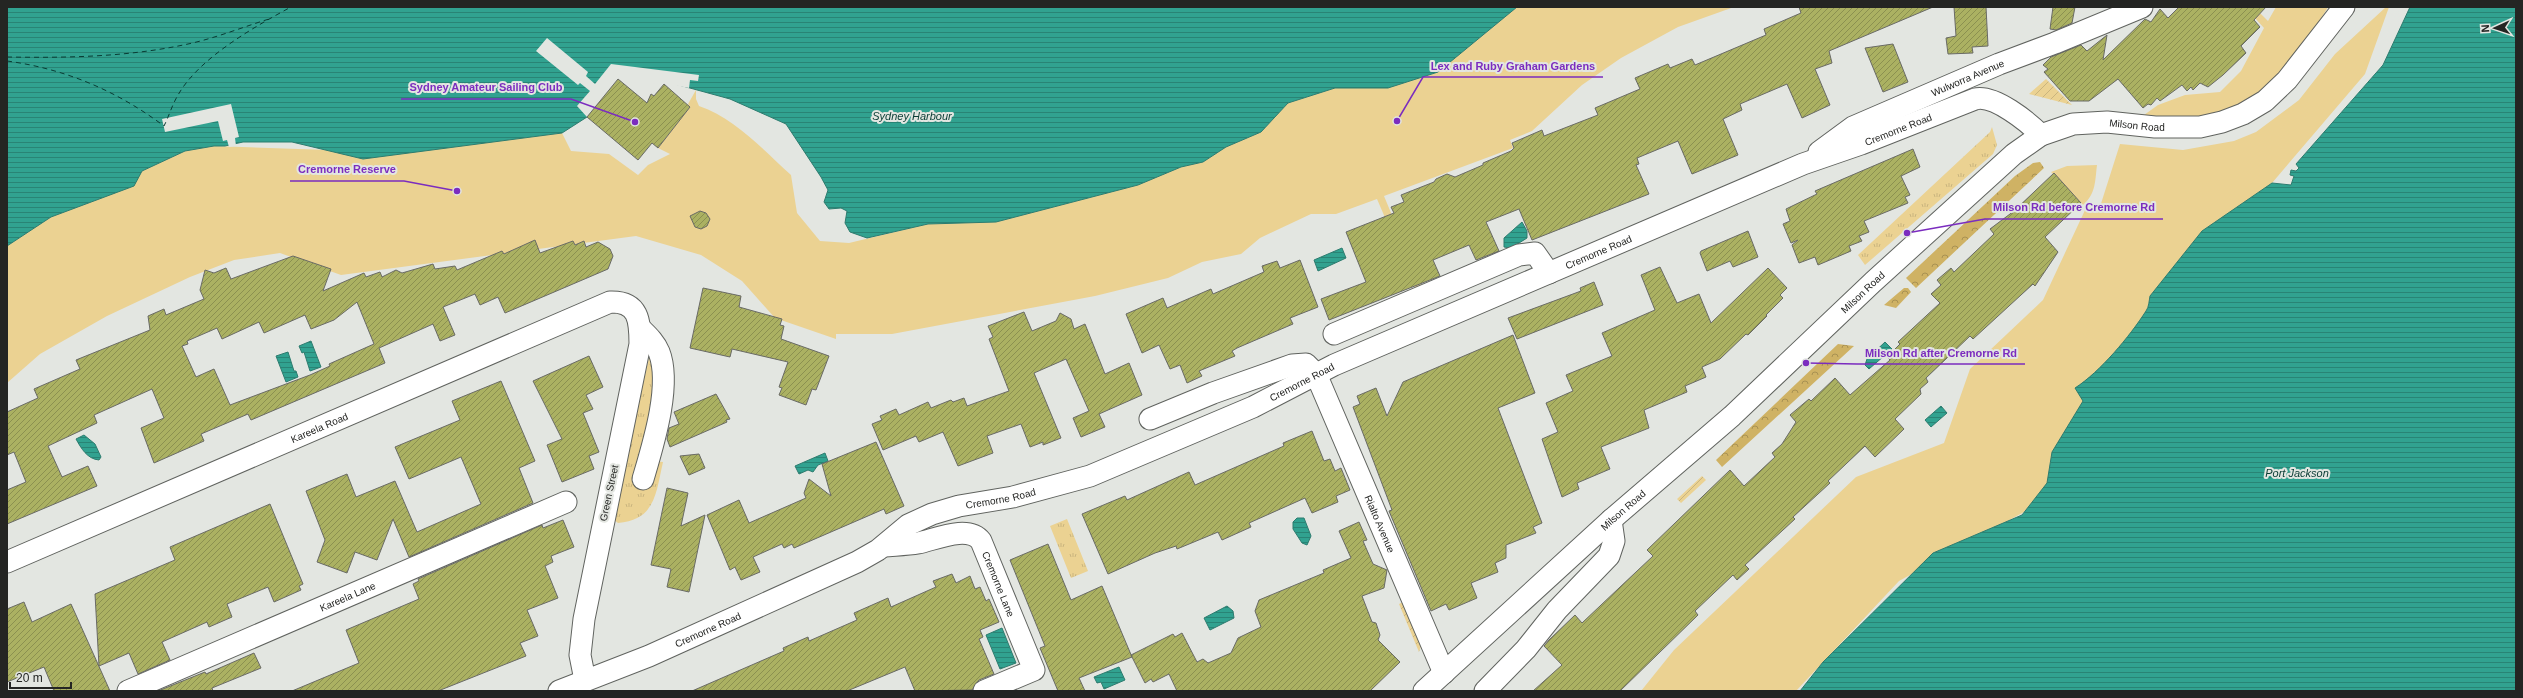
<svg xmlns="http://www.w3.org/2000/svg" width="2523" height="698" font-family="Arial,sans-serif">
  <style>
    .grass { fill: url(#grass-tufts) }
    .forest { fill: url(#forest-crowns) }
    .park { fill: #ebd292 }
    .garden { fill: url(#garden-furrows) }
    .water { fill: url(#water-rules); stroke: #2d7c6f }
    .pier { fill: #e3e6e1 }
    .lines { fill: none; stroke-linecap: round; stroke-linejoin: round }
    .ferry { stroke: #093c34; stroke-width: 1; stroke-dasharray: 5 4; stroke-linecap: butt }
    .building { fill: url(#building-hatch); stroke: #696a65; fill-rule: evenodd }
    .minor-casing { stroke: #60635f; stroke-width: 23 }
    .minor { stroke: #fff; stroke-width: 21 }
    .labels { text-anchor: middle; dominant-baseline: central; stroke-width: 4; stroke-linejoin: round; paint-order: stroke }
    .street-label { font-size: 10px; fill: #242523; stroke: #e3e6e1 }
    .water-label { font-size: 11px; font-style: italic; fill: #093c34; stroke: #e3e6e1 }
    .leader { fill: none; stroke: #7b2cbf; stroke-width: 1.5 }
    .callout-dot { fill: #7b2cbf; stroke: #e3e6e1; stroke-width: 1.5 }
    .callout-label { font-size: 11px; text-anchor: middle; font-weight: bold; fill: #7b2cbf; stroke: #e3e6e1; stroke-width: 4; stroke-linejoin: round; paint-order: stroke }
  </style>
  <defs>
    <pattern id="grass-tufts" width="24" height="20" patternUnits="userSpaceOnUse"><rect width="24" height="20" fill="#ebd292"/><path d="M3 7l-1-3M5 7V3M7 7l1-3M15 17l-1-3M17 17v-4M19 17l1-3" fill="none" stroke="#c9b47e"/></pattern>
    <pattern id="forest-crowns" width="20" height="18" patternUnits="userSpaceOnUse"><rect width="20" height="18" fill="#cfb264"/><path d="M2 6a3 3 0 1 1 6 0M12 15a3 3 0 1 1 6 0" fill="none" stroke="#a89152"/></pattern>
    <pattern id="garden-furrows" width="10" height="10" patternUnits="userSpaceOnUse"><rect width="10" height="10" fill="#ebd292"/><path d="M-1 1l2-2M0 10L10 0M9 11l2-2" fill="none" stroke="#c9b47e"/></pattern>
    <pattern id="water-rules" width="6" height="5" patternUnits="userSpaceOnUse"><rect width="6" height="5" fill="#31a290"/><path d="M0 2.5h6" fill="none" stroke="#298475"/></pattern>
    <pattern id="building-hatch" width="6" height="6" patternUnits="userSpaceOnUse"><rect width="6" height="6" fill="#abb162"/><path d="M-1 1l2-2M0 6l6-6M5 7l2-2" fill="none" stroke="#8b9050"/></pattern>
  </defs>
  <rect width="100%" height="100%" fill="#e3e6e1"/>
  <path class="grass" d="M 1992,127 L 1997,145 L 1993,154 L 1865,265 L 1858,255 L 1990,132 Z
    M 652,345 L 656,363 L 654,461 L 663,462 C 656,492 656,520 618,523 L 614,520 L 618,492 Z
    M 1067,519 L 1088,571 L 1071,578 L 1050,526 Z"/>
  <path class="forest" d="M 2040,162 L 2044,168 L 1916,288 L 1906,278 L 2015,176 L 2033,163 Z
    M 1904,288 L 1908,288 L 1911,292 L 1896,308 L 1884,305 Z
    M 1838,344 L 1854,346 L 1722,467 L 1716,460 Z"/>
  <path class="park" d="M 1517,7 L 1734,7 L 1678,27 L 1621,58 L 1582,85 L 1532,131 L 1510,140 L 1513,148 L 1384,196 L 1423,290 L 1417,292 L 1377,199 L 1336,214 L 1311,214 L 1260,238 L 1241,254 L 1202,262 L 1168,278 L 1095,296 L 892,334 L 836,334 L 836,339 L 775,318 L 742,281 L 701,255 L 636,236 L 341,275 L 280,253 L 234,260 L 190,277 L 107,316 L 40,354 L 7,383 L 7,246 L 51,217 L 99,199 L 142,171 L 185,151 L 214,146 L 388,152 L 562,133 L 571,151 L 609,154 L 638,175 L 648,165 L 670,154 L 658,148 L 690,107 L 688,104 L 696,90 L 696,99 L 699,106 C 735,118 763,150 791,175 L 797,213 L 820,241 L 849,243 L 928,224 L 996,222 L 1138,185 L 1181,167 L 1203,162 L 1226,147 L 1261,132 L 1288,103 L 1335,88 L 1388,88 L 1438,72 Z
    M 2245,7 L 2254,7 L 2268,21 L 2276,7 L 2328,7 L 2310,37 L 2268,89 L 2236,109 L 2191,120 L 2144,115 L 2158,105 L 2185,95 L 2220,92 L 2241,71 L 2264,28 Z
    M 2386,7 L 2389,7 L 2365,74 L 2272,183 L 2242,204 L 2071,486 L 1899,581 L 1796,691 L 1641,691 L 1674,650 L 1856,477 L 1944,443 L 1970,369 L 2043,300 L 2086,208 L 2098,213 L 2120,144 L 2183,150 L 2234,141 L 2256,132 L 2299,100 L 2335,54 Z
    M 2097,165 C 2095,181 2096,194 2083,205 L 2051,172 L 2067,166 Z"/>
  <path class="garden" d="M 2046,79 L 2072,105 L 2029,94 Z
    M 1702,476 L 1706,480 L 1681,503 L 1677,499 Z
    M 1403,602 L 1421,646 L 1419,652 L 1399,604 Z"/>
  <path class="water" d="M 7,7 L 1517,7 L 1438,72 L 1388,88 L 1335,88 L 1288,103 L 1261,132 L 1226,147 L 1203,162 L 1181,167 L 1138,185 L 996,222 L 928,224 L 867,238 L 850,232 L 845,223 L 847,211 L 841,208 L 829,209 L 824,202 L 828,190 L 821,177 L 786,124 L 730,99 L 668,82 L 617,80 L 587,117 L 562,133 L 363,159 L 292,142 L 243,142 L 225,146 L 214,146 L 185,151 L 142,171 L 134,186 L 51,217 L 7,246 Z
    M 2410,7 L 2516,7 L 2516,691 L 1800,691 L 1823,662 L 1933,553 L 2022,515 L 2047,483 L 2052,452 L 2083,401 L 2075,388 C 2100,372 2130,336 2146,311 C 2149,307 2149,301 2150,296 L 2202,231 L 2272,183 L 2291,185 L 2294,176 L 2290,175 L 2291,170 L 2296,171 L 2299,168 L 2296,164 L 2383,65 Z
    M 1522,222 L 1527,231 L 1527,238 L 1511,248 L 1504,247 L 1504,238 Z
    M 1342,248 L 1346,258 L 1318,271 L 1314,260 Z
    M 311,341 L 321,367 L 310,371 L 304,352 L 302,353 L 299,346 Z
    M 1885,342 L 1892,349 L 1869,369 L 1865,365 L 1867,359 Z
    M 288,352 L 294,371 L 296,371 L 298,377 L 286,382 L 276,356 Z
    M 1941,406 L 1947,413 L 1931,427 L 1925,420 Z
    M 84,435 L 95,444 L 101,457 L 99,460 C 87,459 81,448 76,439 Z
    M 825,453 L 828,461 L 818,465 L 813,472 L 808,470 L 799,474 L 795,466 Z
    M 1297,518 L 1304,518 L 1311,536 L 1307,545 L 1302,543 L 1293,529 L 1293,522 Z
    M 1227,606 L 1233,611 L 1234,618 L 1210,630 L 1204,618 Z
    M 1002,628 L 1016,663 L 1000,669 L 986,635 Z
    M 1119,667 L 1125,680 L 1104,689 L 1101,682 L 1097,683 L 1094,677 Z"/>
  <path class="pier" d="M 547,38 L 588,72 L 586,76 L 595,84 L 611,64 L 699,75 L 698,81 L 690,80 L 689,88 L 668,84 L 621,82 L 587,117 L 577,106 L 590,91 L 580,83 L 578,85 L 536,51 Z
    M 231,104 L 239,137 L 235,138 L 236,146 L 229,147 L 227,140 L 223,141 L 218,121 L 165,132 L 162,119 Z"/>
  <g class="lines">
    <path class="ferry" d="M 7,57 C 68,58 128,57 188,44 C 216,38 243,27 269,19
      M 7,61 C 66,69 117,91 164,126 C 169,116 172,105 178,95 C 199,58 254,27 291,7"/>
  </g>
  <path class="building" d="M 1799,7 L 1933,7 L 1829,51 L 1832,63 L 1815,69 L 1830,105 L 1802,118 L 1787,84 L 1740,104 L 1742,110 L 1723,119 L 1738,155 L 1692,174 L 1678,141 L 1637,158 L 1639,164 L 1636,165 L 1649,194 L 1532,240 L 1519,209 L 1486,222 L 1499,251 L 1476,260 L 1469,245 L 1433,260 L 1440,276 L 1329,320 L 1321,299 L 1366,282 L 1346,232 L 1394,213 L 1391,207 L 1404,202 L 1401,195 L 1434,182 L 1436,179 L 1447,174 L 1455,177 L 1483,165 L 1483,163 L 1511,151 L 1514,148 L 1512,143 L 1542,130 L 1544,136 L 1598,115 L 1595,108 L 1640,89 L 1635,78 L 1668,64 L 1670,68 L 1692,59 L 1695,65 L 1766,35 L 1764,29 L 1801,13 Z
    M 1954,7 L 1986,7 L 1988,46 L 1972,47 L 1973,53 L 1948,54 L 1946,38 L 1956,36 Z
    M 2053,7 L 2075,7 L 2072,23 L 2056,30 L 2050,29 Z
    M 2179,7 L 2266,7 L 2254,20 L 2260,27 L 2241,46 L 2246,53 L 2223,75 L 2208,87 L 2200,83 L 2193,90 L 2191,87 L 2187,91 L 2182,85 L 2160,101 L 2157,98 L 2151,105 L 2148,104 L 2143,108 L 2118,79 L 2089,101 L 2070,101 L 2044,72 L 2048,69 L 2043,65 L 2051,57 L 2081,45 L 2087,51 L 2107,35 L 2103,60 L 2145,19 L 2151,22 L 2160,9 L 2168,18 Z
    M 1893,44 L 1908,82 L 1883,92 L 1865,48 Z
    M 618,79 L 647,103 L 651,94 L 654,96 L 664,84 L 690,107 L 658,148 L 652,143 L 638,160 L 587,117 Z
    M 1913,149 L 1920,167 L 1901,176 L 1910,195 L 1905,197 L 1908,203 L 1864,221 L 1869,232 L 1859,236 L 1862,241 L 1849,246 L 1851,251 L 1818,265 L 1815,257 L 1799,263 L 1792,245 L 1798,240 L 1791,243 L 1783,224 L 1790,221 L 1786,209 L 1817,194 L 1815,191 Z
    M 2054,173 L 2081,203 L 2045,237 L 2058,252 L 2035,286 L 2033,284 L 1973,339 L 1970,336 L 1926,378 L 1928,382 L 1920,389 L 1921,394 L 1895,419 L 1904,429 L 1875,457 L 1865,446 L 1828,481 L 1830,483 L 1793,517 L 1795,519 L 1745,565 L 1749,569 L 1737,580 L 1733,575 L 1695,611 L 1698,615 L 1620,691 L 1533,691 L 1562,665 L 1544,646 L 1549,640 L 1575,615 L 1582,623 L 1619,588 L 1653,556 L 1647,550 L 1730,470 L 1744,486 L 1775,457 L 1772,453 L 1782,444 L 1796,422 L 1790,415 L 1809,399 L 1811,401 L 1835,378 L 1850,395 L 1890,360 L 1887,357 L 1900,344 L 1898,342 L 1940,303 L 1931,294 L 1941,285 L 1937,280 L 1951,268 L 1954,272 L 1994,234 L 1990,229 L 2014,211 Z
    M 700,211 L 706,213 L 710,219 L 707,226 L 701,229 L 695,227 L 690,216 Z
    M 1748,231 L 1758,257 L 1733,267 L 1730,261 L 1707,271 L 1700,253 L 1701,251 Z
    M 535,240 L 540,253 L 573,241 L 575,245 L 584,241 L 586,247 L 598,242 L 610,249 L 613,256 L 608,269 L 505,313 L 498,297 L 480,305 L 475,294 L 443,307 L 455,335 L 440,341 L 433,324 L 379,348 L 385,363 L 251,420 L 248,414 L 201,434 L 204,441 L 154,463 L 141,428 L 164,418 L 152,389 L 94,415 L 97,423 L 48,446 L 62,477 L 88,466 L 97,486 L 7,524 L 7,490 L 26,482 L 14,452 L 7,455 L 7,412 L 38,398 L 34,389 L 80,369 L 76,360 L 150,330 L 148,316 L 164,309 L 166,315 L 204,299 L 200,290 L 205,270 L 214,273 L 226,268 L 231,279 L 293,256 L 331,269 L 323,291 L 364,273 L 366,277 L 380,272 L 382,277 L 396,270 L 402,273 L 433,264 L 435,269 L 455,266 L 457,270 L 502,251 L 504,254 ZM 357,302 L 374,344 L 329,364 L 330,366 L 310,375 L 230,405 L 214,369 L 196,377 L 182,346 L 188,344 L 187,341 L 217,328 L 222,339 L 259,322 L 264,333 L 305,315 L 311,329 L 334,320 Z
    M 1300,260 L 1318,307 L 1290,318 L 1293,324 L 1237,348 L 1232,351 L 1235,356 L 1199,371 L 1202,376 L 1187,383 L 1180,365 L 1170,369 L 1159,345 L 1142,353 L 1126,314 L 1163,298 L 1167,308 L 1211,289 L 1213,294 L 1264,272 L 1262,266 L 1277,261 L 1280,268 Z
    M 1660,267 L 1677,303 L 1699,294 L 1711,323 L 1768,268 L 1787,288 L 1780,295 L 1783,298 L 1766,315 L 1767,316 L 1748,335 L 1746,334 L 1720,359 L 1702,367 L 1706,377 L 1685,386 L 1687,392 L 1644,410 L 1649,428 L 1601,447 L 1610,469 L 1577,483 L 1579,489 L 1562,497 L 1542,439 L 1558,432 L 1546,403 L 1573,391 L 1566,375 L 1612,356 L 1602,333 L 1655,310 L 1641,275 Z
    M 1594,282 L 1603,305 L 1517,339 L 1508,318 L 1581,291 L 1580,288 Z
    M 703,288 L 741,296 L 739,307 L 782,319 L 780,325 L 784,326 L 781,339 L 829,356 L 816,390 L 812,389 L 806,405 L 779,395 L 782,388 L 779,387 L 788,362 L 732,349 L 730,357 L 690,348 Z
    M 1024,312 L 1032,331 L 1056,321 L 1060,313 L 1071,319 L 1074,329 L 1085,324 L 1105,374 L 1129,363 L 1142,395 L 1099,414 L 1105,427 L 1081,437 L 1073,418 L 1089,411 L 1066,359 L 1034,373 L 1061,438 L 1043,445 L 1043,442 L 1030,447 L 1021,424 L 987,436 L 993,453 L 958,466 L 943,432 L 919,442 L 916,436 L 883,450 L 872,424 L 882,420 L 880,416 L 896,409 L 899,415 L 928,402 L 931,408 L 951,400 L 953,402 L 964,398 L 967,406 L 1009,391 L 989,339 L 993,337 L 988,326 Z
    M 1513,335 L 1535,393 L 1498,408 L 1542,523 L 1533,527 L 1536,533 L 1506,545 L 1506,558 L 1495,563 L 1498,572 L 1471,583 L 1477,598 L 1449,610 L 1446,604 L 1431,611 L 1389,511 L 1392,510 L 1353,407 L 1360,404 L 1357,396 L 1376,388 L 1387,416 L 1403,382 Z
    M 589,356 L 603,387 L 586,395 L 593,409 L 583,413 L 599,452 L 589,456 L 594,469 L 562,482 L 547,445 L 562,439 L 533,381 Z
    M 501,381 L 535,461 L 519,468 L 533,503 L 409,557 L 393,519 L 377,560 L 355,552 L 347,573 L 317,562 L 325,540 L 306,491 L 347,474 L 356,497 L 395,481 L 417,532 L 481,504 L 461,457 L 409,479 L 395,447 L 460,420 L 452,401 Z
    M 716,394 L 730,419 L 726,420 L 727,422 L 670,447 L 667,439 L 669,428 L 679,424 L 674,412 Z
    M 1312,431 L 1324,461 L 1330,459 L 1335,471 L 1341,468 L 1350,490 L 1336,496 L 1338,502 L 1312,513 L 1305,498 L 1249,523 L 1251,527 L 1222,540 L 1218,532 L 1177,549 L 1176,546 L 1155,553 L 1108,574 L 1082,514 L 1125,496 L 1127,500 L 1189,472 L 1195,485 L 1284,446 L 1283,443 Z
    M 876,442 L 904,506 L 886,514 L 884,509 L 794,548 L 792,544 L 784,548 L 782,544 L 753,557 L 760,572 L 741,580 L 735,567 L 730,570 L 707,515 L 739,500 L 749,523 L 806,498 L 804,493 L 809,479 L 831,496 L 822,464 Z
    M 699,454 L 705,468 L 689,475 L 680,456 Z
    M 667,488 L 688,493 L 681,526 L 705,515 L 689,592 L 667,587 L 671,569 L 651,565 Z
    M 270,504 L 303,584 L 299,586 L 301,590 L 274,602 L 268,587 L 227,604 L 232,617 L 209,627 L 207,622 L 162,642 L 170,660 L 138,674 L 129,653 L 99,666 L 95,594 L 175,560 L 170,547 Z
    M 563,520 L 574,547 L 551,556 L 553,562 L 545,566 L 558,598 L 527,610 L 538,636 L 520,643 L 526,656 L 438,691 L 292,691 L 359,663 L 346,630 L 419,599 L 413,584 L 419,581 L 418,579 L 542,525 L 543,528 Z
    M 1359,522 L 1367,540 L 1363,541 L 1373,564 L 1387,570 L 1384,588 L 1362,596 L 1372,622 L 1376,623 L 1380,635 L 1378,640 L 1400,662 L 1370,691 L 1177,691 L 1169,674 L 1153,682 L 1151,679 L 1145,683 L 1131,655 L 1173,634 L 1175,637 L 1182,633 L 1197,662 L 1203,659 L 1208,663 L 1231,653 L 1238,638 L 1261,627 L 1255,611 L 1259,600 L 1324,573 L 1323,570 L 1351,558 L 1339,531 Z
    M 1048,544 L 1071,600 L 1102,586 L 1132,657 L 1079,678 L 1085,691 L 1058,691 L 1040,648 L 1045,646 L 1010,560 Z
    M 952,574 L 956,583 L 970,576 L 975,589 L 980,587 L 986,601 L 989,599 L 999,622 L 980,630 L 983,637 L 979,639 L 994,674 L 979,680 L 972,690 L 915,691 L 905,667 L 847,691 L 692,691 L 784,651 L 783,648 L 808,637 L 809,641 L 857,620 L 854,613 L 888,598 L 891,607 L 936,587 L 933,581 Z
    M 24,602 L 32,622 L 71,604 L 110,691 L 54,691 L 44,667 L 7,682 L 7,609 Z
    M 254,653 L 261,668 L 212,688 L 213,691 L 158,691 L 205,672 L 206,674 Z"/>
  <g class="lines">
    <g class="minor-casing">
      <g id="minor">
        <path id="s1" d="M 1819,152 L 1853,127 L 1999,64 L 2055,43 L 2142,7"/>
        <path d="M 640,328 C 647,335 655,342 659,352 C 672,385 653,445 643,479"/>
        <path d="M 1334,334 L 1519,255 L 1535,253 L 1549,273"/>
        <path id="s2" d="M 1150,419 L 1213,393 L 1292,365 L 1306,364 L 1316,374 L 1444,673"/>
        <path id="s3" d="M 884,546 C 895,545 907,545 918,543 C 934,540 968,524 981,541 L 1034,670 L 984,691"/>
        <path id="s4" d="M 7,562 L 610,302 C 639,301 640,321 640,344 L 584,619 L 580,655 L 585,680"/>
        <path id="s5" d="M 128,691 L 566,502"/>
        <path id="s6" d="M 559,691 L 649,656 L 857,562 L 878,550 L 908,525 L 932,514 L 959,506 L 1013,497 L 1090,476 L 1253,407 L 1334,365 L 1803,164 L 1861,144 L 1975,99 C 1994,94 2028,122 2041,135"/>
        <path id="s7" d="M 1424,691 L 1611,520 L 1732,416 L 1873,282 L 2014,154 L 2041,135 L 2073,124 L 2107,122 L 2155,127 L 2200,127 L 2222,122 L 2243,114 L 2265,101 L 2287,80 L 2344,7"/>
        <path d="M 1485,691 L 1526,649 L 1557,610 L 1609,556 L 1614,541 L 1611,520"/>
      </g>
    </g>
    <use href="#minor" class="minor"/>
  </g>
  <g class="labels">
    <g class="street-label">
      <text stroke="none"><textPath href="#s1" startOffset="167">Wulworra Avenue</textPath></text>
      <text stroke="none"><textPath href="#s7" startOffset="929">Milson Road</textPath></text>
      <text stroke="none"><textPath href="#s6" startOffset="1457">Cremorne Road</textPath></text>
      <text stroke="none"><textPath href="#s6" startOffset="1133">Cremorne Road</textPath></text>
      <text stroke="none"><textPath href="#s7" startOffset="593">Milson Road</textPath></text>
      <text stroke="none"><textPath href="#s6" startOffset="809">Cremorne Road</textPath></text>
      <text stroke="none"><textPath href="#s4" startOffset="340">Kareela Road</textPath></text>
      <text transform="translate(609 493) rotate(-78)">Green Street</text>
      <text stroke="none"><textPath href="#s6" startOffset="485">Cremorne Road</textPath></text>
      <text stroke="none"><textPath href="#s7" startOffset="269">Milson Road</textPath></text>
      <text stroke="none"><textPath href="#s2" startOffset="343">Rialto Avenue</textPath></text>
      <text stroke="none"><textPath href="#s3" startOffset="147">Cremorne Lane</textPath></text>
      <text stroke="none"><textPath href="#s5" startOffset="239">Kareela Lane</textPath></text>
      <text stroke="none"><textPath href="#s6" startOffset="161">Cremorne Road</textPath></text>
    </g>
    <g class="water-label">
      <text x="912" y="116">Sydney Harbour</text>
      <text x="2297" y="473">Port Jackson</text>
    </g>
  </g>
  <path class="leader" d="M1397 121L1423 77H1603M635 122L571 99H401M457 191L404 181H290M1907 233L1985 219H2163M1806 363L1857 364H2025"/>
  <g class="callout-dot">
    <circle cx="1397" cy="121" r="4"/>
    <circle cx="635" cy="122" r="4"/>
    <circle cx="457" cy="191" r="4"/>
    <circle cx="1907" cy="233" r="4"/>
    <circle cx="1806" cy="363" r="4"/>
  </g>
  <g class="callout-label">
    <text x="1513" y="70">Lex and Ruby Graham Gardens</text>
    <text x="486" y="91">Sydney Amateur Sailing Club</text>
    <text x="347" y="173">Cremorne Reserve</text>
    <text x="2074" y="211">Milson Rd before Cremorne Rd</text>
    <text x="1941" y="357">Milson Rd after Cremorne Rd</text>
  </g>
  <rect width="2523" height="698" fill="none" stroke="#242523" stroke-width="16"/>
  <g transform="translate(2495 28) rotate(267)" stroke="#e3e6e1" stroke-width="3" paint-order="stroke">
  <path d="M0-3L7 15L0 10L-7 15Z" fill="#242523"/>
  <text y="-6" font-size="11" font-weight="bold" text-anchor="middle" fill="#242523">N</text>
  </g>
  <path d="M10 682v6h61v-6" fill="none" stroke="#242523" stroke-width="2"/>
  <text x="16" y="682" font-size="12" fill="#242523" stroke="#e3e6e1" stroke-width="3" paint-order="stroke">20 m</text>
</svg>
